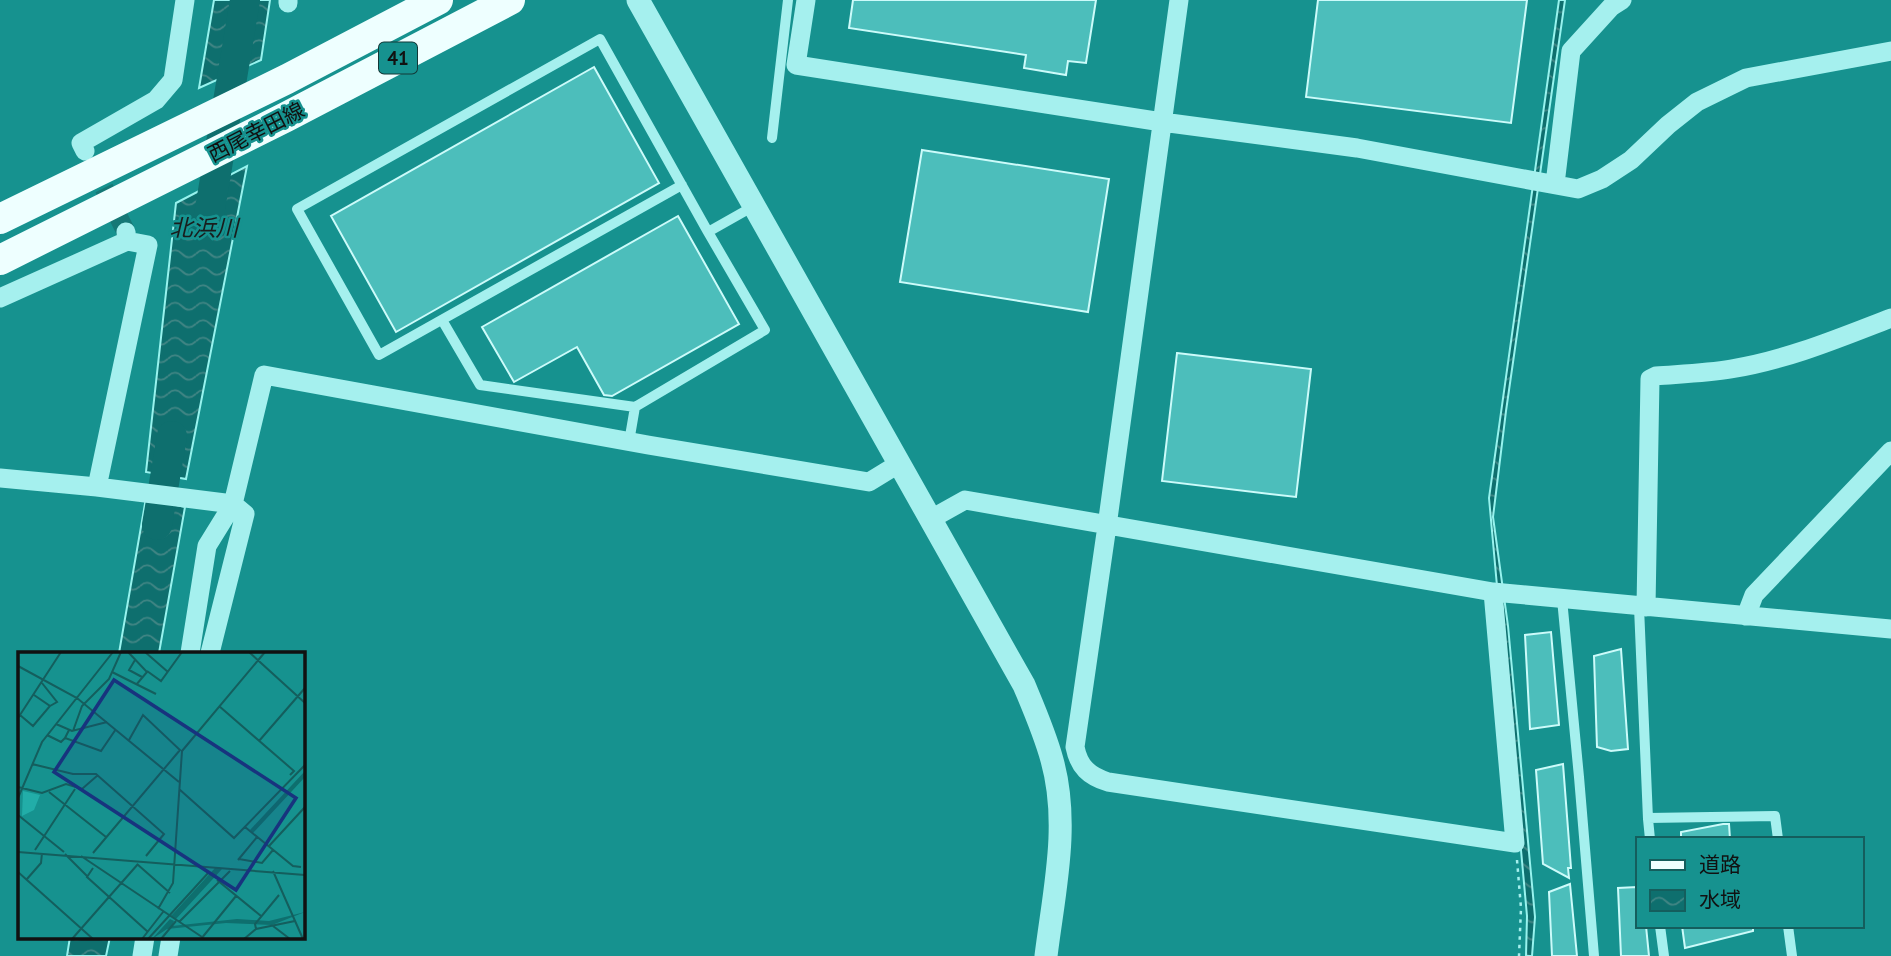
<svg xmlns="http://www.w3.org/2000/svg" width="1891" height="956" font-family="'PT Sans','Noto Sans JP',sans-serif">
  <style>
    .water { fill: url(#water-waves); stroke: #97f3ee; stroke-width: 2 }
    .lines { fill: none; stroke-linecap: round; stroke-linejoin: round }
    .river { stroke: #0e6f6e; stroke-width: 30 }
    .building { fill: #4cbebb; stroke: #ccfbfa; stroke-width: 2 }
    .minor-tunnel { stroke: #157876; stroke-width: 19; stroke-dasharray: 19 10; stroke-linecap: butt }
    .path { stroke: #a5f0ee; stroke-width: 2.5; stroke-dasharray: 3.5 5; stroke-linecap: butt }
    .service { stroke: #a5f0ee; stroke-width: 10 }
    .minor { stroke: #a5f0ee; stroke-width: 19 }
    .tertiary { stroke: #a5f0ee; stroke-width: 23 }
    .primary { stroke: #eff; stroke-width: 30 }
    .labels { text-anchor: middle; dominant-baseline: central; stroke-width: 5; stroke-linejoin: round; paint-order: stroke }
    .shield { fill: #16928f; stroke: #123837; stroke-width: 2 }
    .shield-label { font-size: 19px; font-weight: bold; fill: #111 }
    .street-label { font-size: 21px; fill: #111; stroke: #16928f }
    .water-label { font-size: 23px; font-style: italic; fill: #191c1c; stroke: #16928f }
    .inset-road { fill: none; stroke: #145e5d; stroke-width: 2 }
    .view { fill: #18337e; fill-opacity: 0.15; stroke: #18337e; stroke-width: 3.5 }
    .inset-edge { fill: none; stroke: #111; stroke-width: 3.5 }
  </style>
  <defs>
    <pattern id="water-waves" width="16" height="10" patternUnits="userSpaceOnUse" patternTransform="scale(1.75)"><rect width="16" height="10" fill="#0e6f6e"/><path d="M0 5q4-4 8 0t8 0" fill="none" stroke="#418584"/></pattern>
  </defs>
  <rect width="100%" height="100%" fill="#16928f"/>
  <path class="water" d="M 214,0 L 270,0 L 261,60 L 199,88 Z
    M 1559,0 L 1565,0 L 1506,411 L 1493,517 L 1508,626 L 1535,917 L 1532,956 L 1526,956 L 1527,916 L 1489,498 Z
    M 247,166 L 186,479 L 146,472 L 176,203 Z
    M 146,498 L 185,507 L 159,653 L 119,653 Z
    M 70,937 L 110,937 L 106,956 L 67,956 Z"/>
  <g class="lines">
    <path class="river" d="M 208,221 L 245,0
      M 157,525 L 172,436"/>
  </g>
  <path class="building" d="M 853,0 L 1096,0 L 1086,63 L 1068,61 L 1066,75 L 1024,68 L 1026,55 L 849,28 Z
    M 1318,0 L 1527,0 L 1511,123 L 1306,97 Z
    M 594,67 L 659,183 L 396,332 L 331,216 Z
    M 922,150 L 1109,179 L 1088,312 L 900,282 Z
    M 678,216 L 739,324 L 612,396 L 604,395 L 577,347 L 514,382 L 482,327 Z
    M 1177,353 L 1311,369 L 1296,497 L 1162,481 Z
    M 1551,632 L 1559,725 L 1530,729 L 1525,635 Z
    M 1621,649 L 1628,749 L 1611,751 L 1597,747 L 1594,656 Z
    M 1563,764 L 1571,868 L 1568,868 L 1569,878 L 1543,864 L 1536,770 Z
    M 1723,824 L 1729,824 L 1730,839 L 1681,839 L 1681,832 Z
    M 1570,884 L 1577,956 L 1552,956 L 1549,892 Z
    M 1637,887 L 1637,926 L 1646,926 L 1649,956 L 1621,956 L 1618,888 Z
    M 1682,926 L 1753,926 L 1753,931 L 1685,948 Z"/>
  <g class="lines">
    <path class="minor-tunnel" d="M 91,162 L 126,232"/>
    <path class="path" d="M 1517,860 L 1521,908 L 1519,956"/>
    <path class="service" d="M 772,138 L 788,0
      M 682,185 L 379,355 L 297,209 L 600,39 L 708,232 L 754,206
      M 442,320 L 480,385 L 635,407 L 765,330 L 708,232
      M 629,442 L 635,407
      M 1562,599 L 1579,777 L 1594,956
      M 1639,607 L 1648,819 L 1650,839
      M 1648,818 L 1775,816 L 1778,839
      M 1660,926 L 1664,956
      M 1788,926 L 1792,956"/>
    <path class="minor" d="M 806,0 L 796,65 L 1162,122 L 1357,148 L 1578,189 L 1602,179 L 1631,160 L 1668,125 L 1697,102 L 1746,78 L 1891,51
      M 1179,0 L 1107,526 L 1075,747 C 1079,767 1089,776 1108,782 L 1515,843 L 1493,592
      M 288,3 L 288,0
      M 85,151 L 81,143 L 156,100 L 173,80 L 185,0
      M 1555,184 L 1571,51 L 1611,7 L 1622,0
      M 0,298 L 127,241
      M 0,478 L 97,487 L 233,504 L 245,514 L 210,653
      M 97,487 L 148,245 L 127,241 L 126,232
      M 931,519 L 965,500 L 1493,592 L 1891,629
      M 1646,607 L 1650,379 L 1656,376 C 1681,374 1707,373 1731,369 C 1787,360 1839,338 1891,318
      M 1746,616 L 1754,595 L 1891,451
      M 190,653 L 207,546 L 233,504 L 264,375 L 648,445 L 869,482 L 900,463
      M 142,956 L 145,937
      M 168,956 L 171,937"/>
    <path class="tertiary" d="M 638,0 L 1024,685 C 1034,709 1045,734 1052,760 C 1070,824 1054,891 1046,956"/>
    <path class="primary" d="M 0,219 L 287,79 L 438,0
      M 0,260 L 286,117 L 510,0"/>
  </g>
  <g class="labels">
    <rect class="shield" x="379" y="42.5" width="38" height="31" rx="5"/>
    <g class="shield-label">
      <text x="398" y="58">41</text>
    </g>
    <g class="street-label">
      <text transform="translate(256 132) rotate(-27)">西尾幸田線</text>
    </g>
    <g class="water-label">
      <text x="204" y="227">北浜川</text>
    </g>
  </g>
  <g transform="translate(18 652)">
    <rect width="287" height="287" fill="#16928f"/>
    <path d="M 5,139 L 22,143 L 16,158 L 4,164 Z" fill="#22ada8"/>
    <path d="M 287,119 L 287,125 L 235,181 L 232,178 ZM 197,216 L 204,217 L 158,267 L 153,264 ZM 287,260 L 254,273 L 208,271 L 149,277 L 134,287 L 152,267 L 156,269 L 154,274 L 219,267 L 251,269 Z" fill="#0e6f6e"/>
    <path class="inset-road" d="M 110,0 L 129,20 L 118,33M 127,0 L 150,20M 231,0 L 287,51M 117,8 L 111,18 L 124,25M 0,14 L 59,46 L 161,130M 129,19 L 143,29 L 164,0M 94,20 L 138,42M 24,31 L 39,50 L 32,54M 201,54 L 276,119 L 272,123M 2,63 L 15,74 L 32,54 L 16,43M 0,66 L 43,0M 38,72 L 54,79 L 89,70M 51,78 L 47,86 L 83,99 L 98,77M 55,79 L 64,54 L 91,27 L 103,0M 29,83 L 43,90 L 47,86M 241,89 L 287,36M 14,112 L 55,122 L 78,122 L 146,182 L 128,204M 0,135 L 24,141 L 48,132 L 64,137 L 80,123M 161,137 L 216,186 L 287,113M 31,140 L 88,185M 0,146 L 24,90 L 95,0M 0,163 L 46,200M 227,175 L 275,214 L 283,215M 251,194 L 287,155M 17,198 L 57,137M 0,200 L 287,223M 75,201 L 162,98 L 125,63 L 111,88M 47,202 L 69,224M 63,204 L 187,287M 221,207 L 244,211 L 255,198M 220,208 L 239,185M 119,212 L 152,241M 75,216 L 69,225 L 130,280M 255,219 L 285,287M 0,220 L 75,287M 9,227 L 23,211 L 24,201M 199,228 L 243,264M 140,257 L 155,231 L 164,99 L 247,0M 161,270 L 212,219M 255,274 L 272,287M 238,277 L 237,272 L 261,243M 54,287 L 120,212M 124,287 L 145,260M 130,287 L 191,220M 143,287 L 158,269M 183,287 L 218,244M 226,287 L 238,277 L 277,269"/>
    <path class="view" d="M 96,28 L 278,146 L 218,238 L 36,120 Z"/>
    <rect width="287" height="287" class="inset-edge"/>
  </g>
  <rect x="1636" y="837" width="228" height="91" fill="#16928f" stroke="#145e5d" stroke-width="2"/>
  <rect x="1650" y="860" width="35" height="10" fill="#eeffff" stroke="#145e5d" stroke-width="2"/>
  <text x="1699" y="872" font-size="21" fill="#111111">道路</text>
  <rect x="1650" y="890" width="35" height="21" fill="url(#water-waves)" stroke="#145e5d" stroke-width="2"/>
  <text x="1699" y="907" font-size="21" fill="#111111">水域</text>
</svg>
